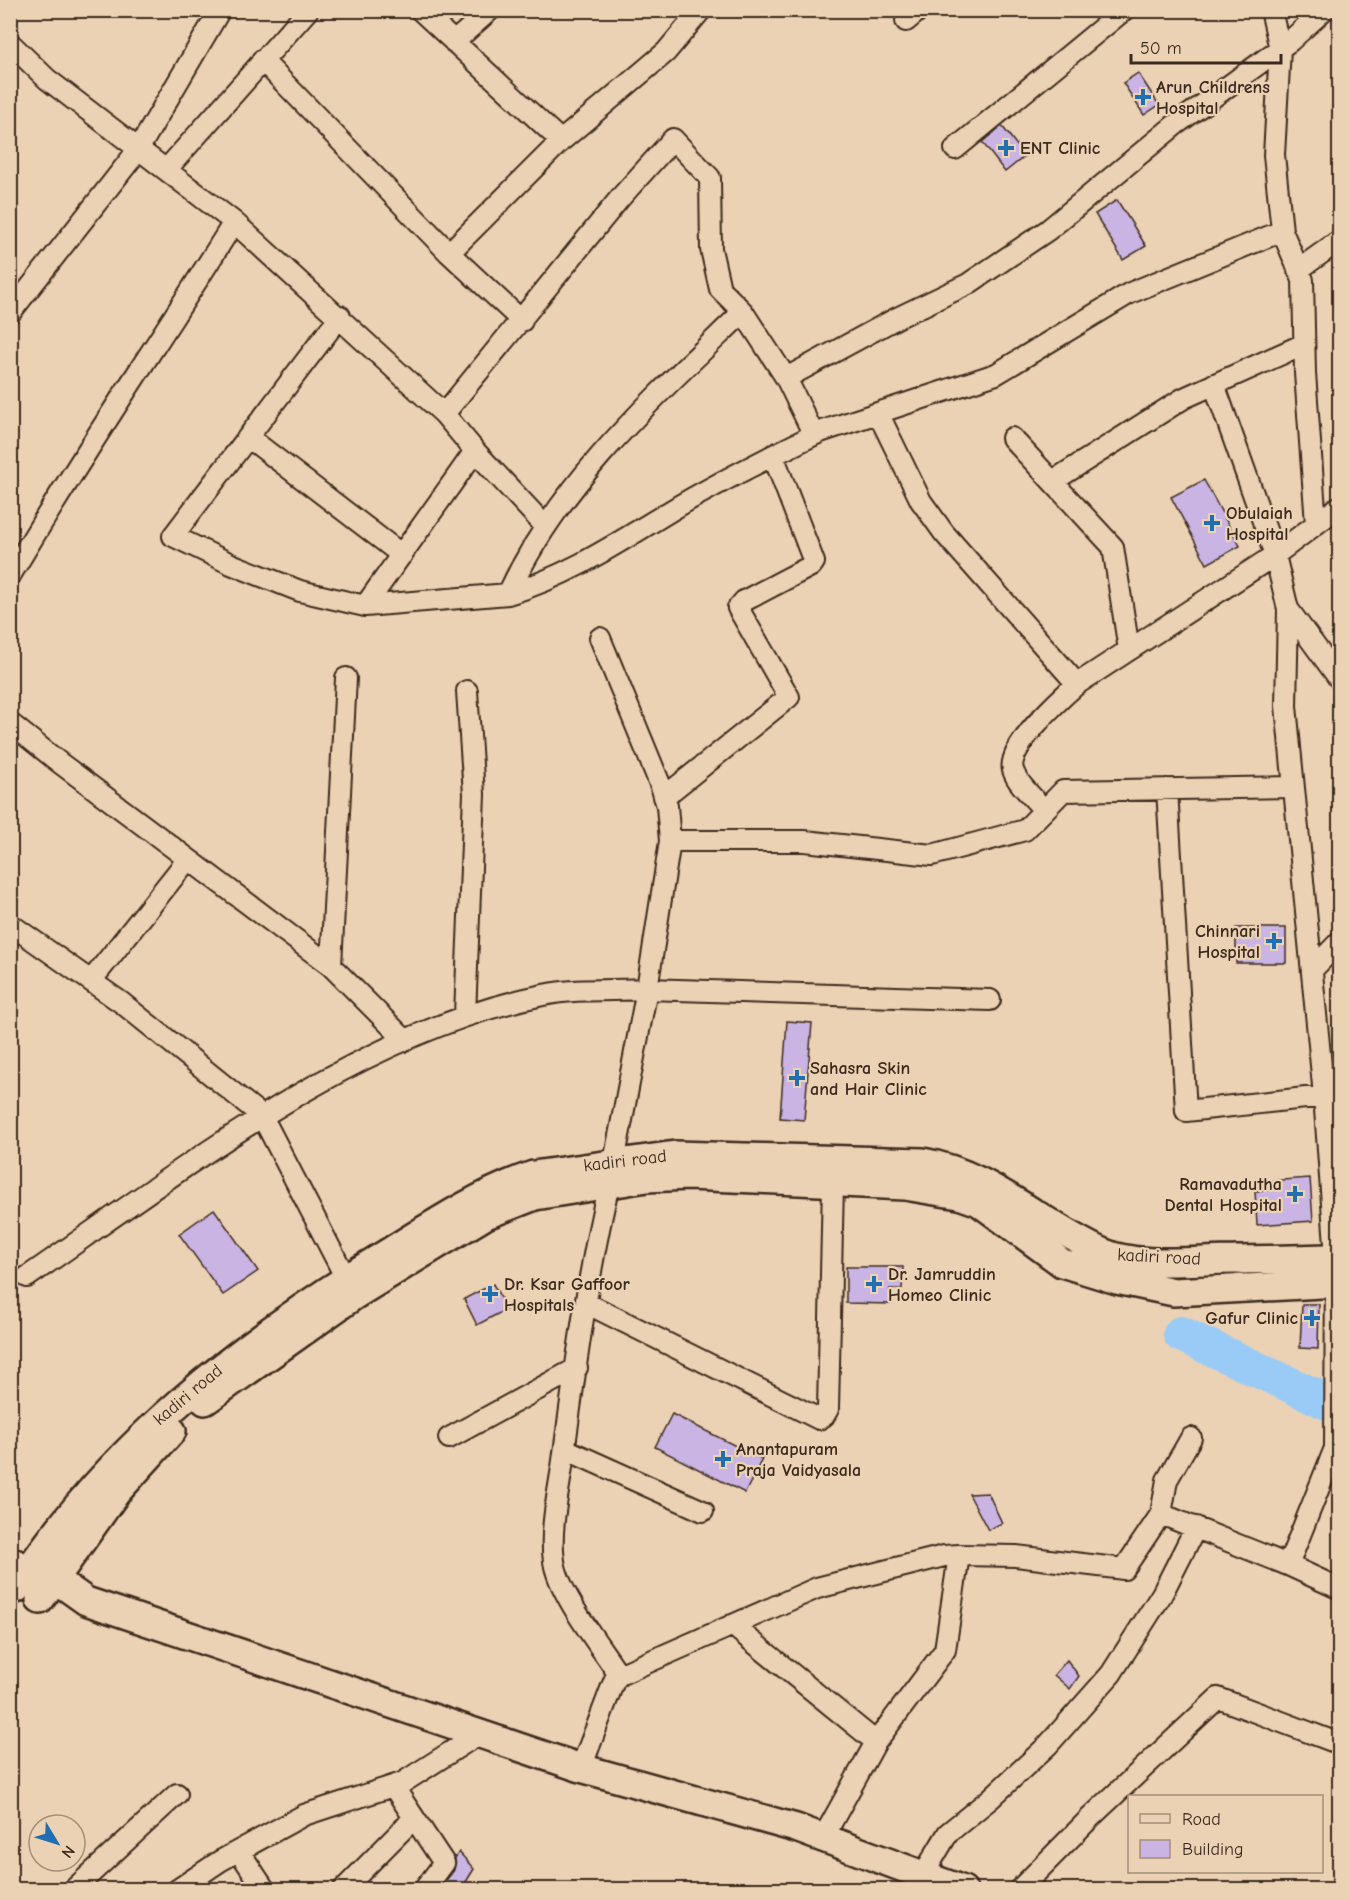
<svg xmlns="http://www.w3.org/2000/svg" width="1350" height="1900" font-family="'Comic Neue',sans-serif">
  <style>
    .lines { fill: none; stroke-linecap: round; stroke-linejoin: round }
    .river { stroke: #9acbf6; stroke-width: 36 }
    .building { fill: #c9b4e3; stroke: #3b2a1e; stroke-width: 1.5 }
    .minor-casing { stroke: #3b2a1e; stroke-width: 24 }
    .secondary-casing { stroke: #3b2a1e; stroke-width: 32 }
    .minor { stroke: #ecd2b4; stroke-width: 20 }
    .secondary { stroke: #ecd2b4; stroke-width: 27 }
    .poi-dot { fill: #1f6fb2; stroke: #ecd2b4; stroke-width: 2 }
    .labels { text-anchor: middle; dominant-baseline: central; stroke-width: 4.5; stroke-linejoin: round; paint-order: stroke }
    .poi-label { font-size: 18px; font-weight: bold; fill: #3b2a1e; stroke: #ecd2b4; text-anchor: start }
    .street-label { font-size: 18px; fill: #3b2a1e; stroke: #ecd2b4 }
  </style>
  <rect width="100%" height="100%" fill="#ecd2b4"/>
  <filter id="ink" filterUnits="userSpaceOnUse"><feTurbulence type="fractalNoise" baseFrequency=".0167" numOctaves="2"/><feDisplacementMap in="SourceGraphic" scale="12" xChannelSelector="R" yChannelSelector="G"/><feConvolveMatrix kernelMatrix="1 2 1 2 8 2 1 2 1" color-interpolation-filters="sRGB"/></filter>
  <g filter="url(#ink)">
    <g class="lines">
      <path class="river" d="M 1181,1334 L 1340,1408"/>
    </g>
    <path class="building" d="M 1138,73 L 1159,105 L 1144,115 L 1123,83 Z
      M 1002,126 L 1025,156 L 1005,172 L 982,142 Z
      M 1117,200 L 1146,246 L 1123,260 L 1095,214 Z
      M 1204,480 L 1240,546 L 1207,564 L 1171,497 Z
      M 1236,928 L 1286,928 L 1286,963 L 1236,963 Z
      M 787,1021 L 812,1023 L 804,1120 L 780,1118 Z
      M 1310,1178 L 1313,1221 L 1257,1225 L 1255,1191 L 1269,1190 L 1269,1181 Z
      M 214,1209 L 258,1271 L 223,1295 L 179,1234 Z
      M 846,1267 L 903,1267 L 902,1289 L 890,1289 L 890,1304 L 846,1303 Z
      M 493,1284 L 507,1309 L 477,1325 L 464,1299 Z
      M 1302,1304 L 1319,1304 L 1318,1349 L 1300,1348 Z
      M 672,1414 L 762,1459 L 745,1493 L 655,1447 Z
      M 988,1493 L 1002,1523 L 988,1530 L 969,1494 Z
      M 1067,1660 L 1079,1676 L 1070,1689 L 1054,1675 Z
      M 459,1852 L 474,1869 L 461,1890 L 453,1890 L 444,1883 L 454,1870 L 455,1858 Z"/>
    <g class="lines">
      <g class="minor-casing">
        <path id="minor" d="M 420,10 L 561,141
          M 1271,10 L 1280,49 L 1274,155 L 1282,231 L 1303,280 L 1305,373 L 1316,524
          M 906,21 L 919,10
          M 454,42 L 490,10
          M 10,43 L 47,79 L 234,222 L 444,414 L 620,198 L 673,139 L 710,178 L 711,249 L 720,289 L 743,312
          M 262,60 L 449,253 L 522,321
          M 955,149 L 1124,10
          M 166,170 L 308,10
          M 449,253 L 561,141 L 666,52 L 701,10
          M 1298,270 L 1340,240
          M 10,313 L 138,150 L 220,10
          M 340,316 L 173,536 L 231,564 L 300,591 L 365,606 L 508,594 C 559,482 656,396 743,312 L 786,378 L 897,318 L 968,284 L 1048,230 L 1175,125 L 1290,41 L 1324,10
          M 786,378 L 814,435
          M 1214,384 L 1275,555 L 1288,609 L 1286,706 L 1324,1096 L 1336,1258 L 1335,1448 L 1288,1565
          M 878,413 L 921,501 L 944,533 L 1077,684
          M 444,414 L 475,451 L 545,526
          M 248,437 L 402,555
          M 1012,438 L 1113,547 L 1129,650
          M 1053,481 L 1184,398 L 1304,344
          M 10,576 C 81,455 161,340 234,222
          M 508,594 C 572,575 625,538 682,504 C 727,478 773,455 820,432 L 996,374 L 1130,293 L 1282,231
          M 365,606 L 475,451
          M 1288,609 L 1340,680
          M 600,638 L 662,789 L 667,806 L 670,841
          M 10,723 L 60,763 L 331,966 L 404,1039
          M 1167,789 L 1186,1111 L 1324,1096
          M 664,797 L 789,697 L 738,608 L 744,601 L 811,566 L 814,562 L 773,455
          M 1044,810 C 1035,799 1017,784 1013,770 C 1006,748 1061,698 1077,684 L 1275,555 L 1340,506
          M 10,924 L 122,1003 L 262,1116 L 352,1290
          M 331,966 L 346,678
          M 1312,970 L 1340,941
          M 91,981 L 188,859
          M 990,1000 L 647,989 L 670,841 L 805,841 L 932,855 L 1025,830 L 1063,791 L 1293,787
          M 465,1015 L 474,794 L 467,691
          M 609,1184 C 588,1272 576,1363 564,1453 C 560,1487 549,1527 554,1561 C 558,1593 601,1647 619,1675
          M 27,1277 C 184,1169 353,1034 543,995 C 576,988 613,991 647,989 L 614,1162
          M 586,1303 L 819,1419 L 824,1416 L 828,1409 L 833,1184
          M 449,1438 L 577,1368
          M 565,1449 L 703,1511
          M 1161,1514 L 1167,1480 L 1191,1438
          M 732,1625 L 876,1742
          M 581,1768 L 614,1681 L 619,1675 L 817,1588 L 944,1556 L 959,1555
          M 393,1786 L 444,1863 L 424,1890
          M 823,1838 L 876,1742 L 945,1650 L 959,1555 L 1016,1556 L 1124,1569 L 1161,1514 L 1288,1565 L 1340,1589
          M 239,1851 L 265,1890
          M 923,1875 L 948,1833 L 990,1799 L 1047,1746 L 1111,1674 L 1162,1594 L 1196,1527
          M 73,1890 L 177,1794
          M 177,1890 L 220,1861 L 304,1815 L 402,1783 L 482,1732
          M 343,1890 L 414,1818
          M 1019,1890 L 1091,1817 L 1218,1698 L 1340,1744"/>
      </g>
      <g class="secondary-casing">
        <path id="secondary" d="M 205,1401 L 355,1295 L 486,1215 L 535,1196 L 647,1178 L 688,1176 L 905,1186 L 959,1195 L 979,1202 L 1062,1263 L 1117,1280 L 1174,1292 L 1340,1283
          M 10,1561 L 55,1579 L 86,1601 L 581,1768 L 796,1828 L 963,1890
          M 16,1589 C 110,1444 243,1341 389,1252 C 435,1223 481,1193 533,1175 L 675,1155 L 923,1162 C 989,1173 1042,1225 1102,1252 C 1137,1268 1196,1260 1234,1260 C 1269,1259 1305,1260 1340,1257
          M 40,1600 L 116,1493 L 172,1431"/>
      </g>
      <use href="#minor" class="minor"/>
      <use href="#secondary" class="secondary"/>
    </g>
  </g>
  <g class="poi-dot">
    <path d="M1140 88h6v6h6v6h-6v6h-6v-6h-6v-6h6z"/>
    <path d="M1003 139h6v6h6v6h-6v6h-6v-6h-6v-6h6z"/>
    <path d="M1209 514h6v6h6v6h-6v6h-6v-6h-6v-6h6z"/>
    <path d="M1271 932h6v6h6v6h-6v6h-6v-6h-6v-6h6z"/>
    <path d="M794 1069h6v6h6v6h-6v6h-6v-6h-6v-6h6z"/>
    <path d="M1292 1185h6v6h6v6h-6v6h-6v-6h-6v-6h6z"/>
    <path d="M871 1275h6v6h6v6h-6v6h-6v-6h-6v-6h6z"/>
    <path d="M487 1285h6v6h6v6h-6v6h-6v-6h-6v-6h6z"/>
    <path d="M1309 1309h6v6h6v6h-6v6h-6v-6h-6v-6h6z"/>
    <path d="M720 1450h6v6h6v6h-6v6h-6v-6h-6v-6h6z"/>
  </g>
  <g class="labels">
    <g class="poi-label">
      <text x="1156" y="87">Arun Childrens<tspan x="1156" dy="21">Hospital</tspan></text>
      <text x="1020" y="148">ENT Clinic</text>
      <text x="1226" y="513">Obulaiah<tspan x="1226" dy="21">Hospital</tspan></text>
      <text x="1260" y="931" text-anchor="end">Chinnari<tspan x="1260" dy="21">Hospital</tspan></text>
      <text x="810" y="1068">Sahasra Skin<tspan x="810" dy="21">and Hair Clinic</tspan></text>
      <text x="1282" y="1184" text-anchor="end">Ramavadutha<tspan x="1282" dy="21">Dental Hospital</tspan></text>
      <text x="888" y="1274">Dr. Jamruddin<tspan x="888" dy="21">Homeo Clinic</tspan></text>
      <text x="504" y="1284">Dr. Ksar Gaffoor<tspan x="504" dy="21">Hospitals</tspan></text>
      <text x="1298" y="1318" text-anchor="end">Gafur Clinic</text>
      <text x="736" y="1449">Anantapuram<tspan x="736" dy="21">Praja Vaidyasala</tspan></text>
    </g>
    <g class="street-label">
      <text transform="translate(625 1161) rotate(-7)">kadiri road</text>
      <text transform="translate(1159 1257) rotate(3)">kadiri road</text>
      <text transform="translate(188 1395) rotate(-40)">kadiri road</text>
    </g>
  </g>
  <rect width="1350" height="1900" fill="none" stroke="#ecd2b4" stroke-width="36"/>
  <rect x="18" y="18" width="1314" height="1864" fill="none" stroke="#3b2a1e" stroke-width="2" filter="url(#ink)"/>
  <rect x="1128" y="1795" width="195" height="78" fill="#ecd2b4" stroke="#a58f78" stroke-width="1.5"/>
  <rect x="1140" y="1814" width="30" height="9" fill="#ecd2b4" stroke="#a58f78" stroke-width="1.5"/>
  <text x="1182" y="1825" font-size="18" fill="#3b2a1e">Road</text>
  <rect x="1140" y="1840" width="30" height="18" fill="#c9b4e3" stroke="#a58f78" stroke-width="1.5"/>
  <text x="1182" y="1855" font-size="18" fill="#3b2a1e">Building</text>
  <g transform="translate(57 1843) rotate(128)"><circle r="28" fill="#ecd2b4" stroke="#a58f78" stroke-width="1.5"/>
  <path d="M0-4.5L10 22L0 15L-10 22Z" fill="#1f6fb2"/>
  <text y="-9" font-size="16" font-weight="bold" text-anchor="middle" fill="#3b2a1e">N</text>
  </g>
  <path d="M1131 54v9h150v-9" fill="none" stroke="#3b2a1e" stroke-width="3"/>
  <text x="1140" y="54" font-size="18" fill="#3b2a1e" stroke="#ecd2b4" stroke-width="4.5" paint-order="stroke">50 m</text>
</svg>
